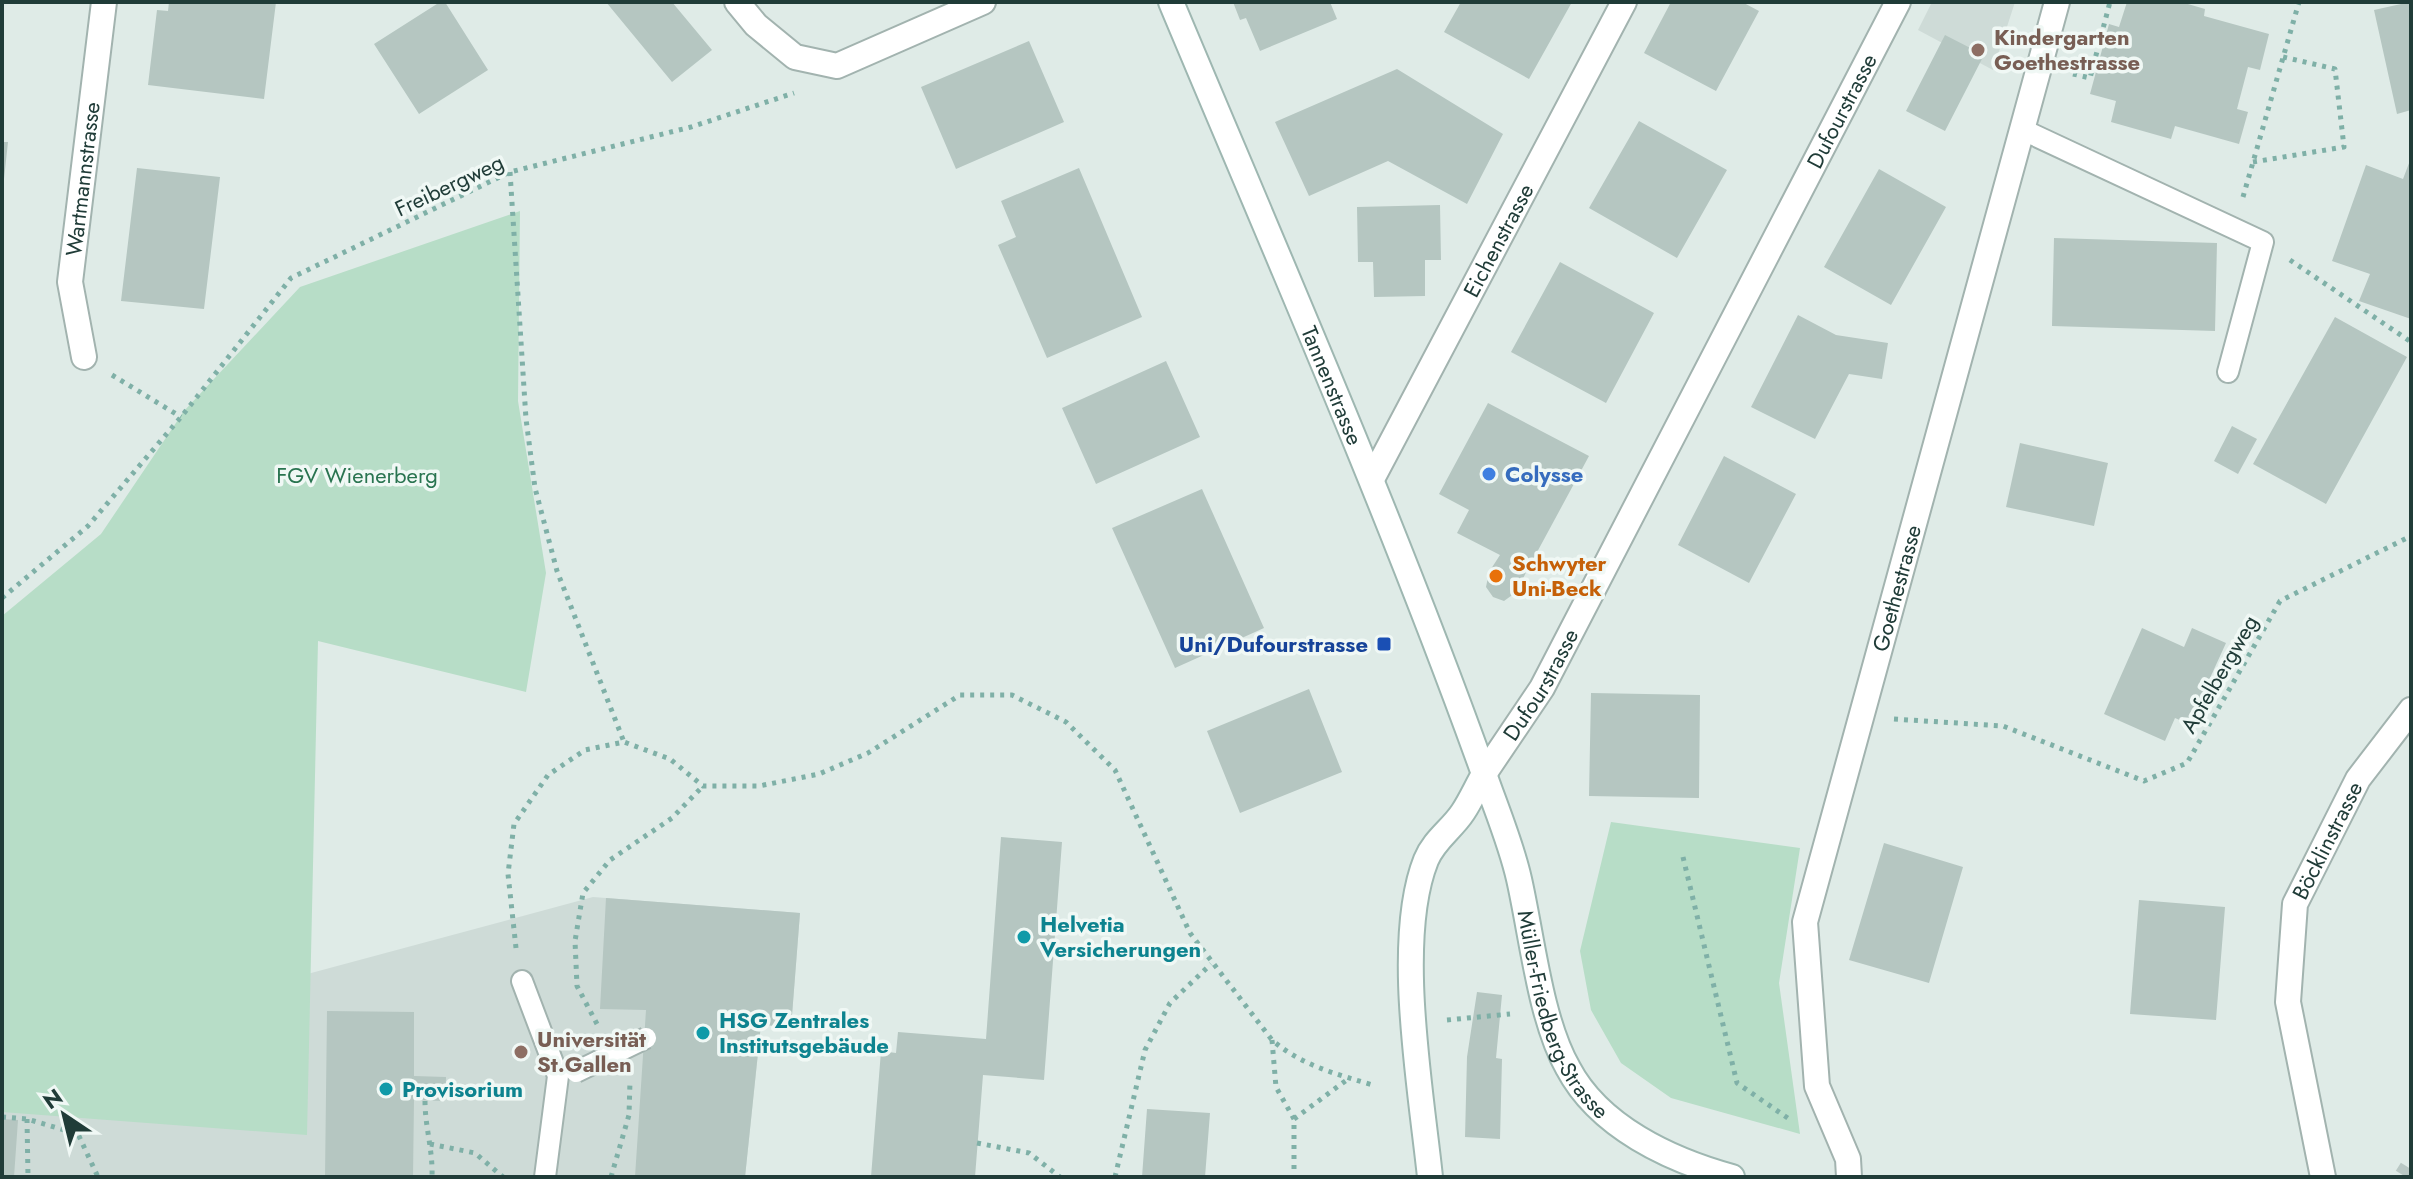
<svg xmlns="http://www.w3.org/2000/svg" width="2413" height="1179" font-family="Jost,sans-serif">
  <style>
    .built { fill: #cedbd7 }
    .green { fill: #b7ddc7 }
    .building { fill: #b5c6c1 }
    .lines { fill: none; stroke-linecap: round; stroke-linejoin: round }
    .highway-tunnel { stroke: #b9c8c4; stroke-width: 24; stroke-dasharray: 24 12; stroke-linecap: butt }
    .lane-casing { stroke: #a2b3af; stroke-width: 24 }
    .street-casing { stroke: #a2b3af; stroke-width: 28 }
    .secondary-casing { stroke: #9eb7b1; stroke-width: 28 }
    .path { stroke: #7fb0a7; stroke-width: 5; stroke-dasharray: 4 6; stroke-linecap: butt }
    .lane { stroke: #fff; stroke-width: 20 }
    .street { stroke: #fff; stroke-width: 24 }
    .secondary { stroke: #fff; stroke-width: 24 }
    .lane-bridge-casing { stroke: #a2b3af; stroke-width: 24; stroke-linecap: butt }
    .lane-bridge { stroke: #fff; stroke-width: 20 }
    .education-dot { fill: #8d6e63; stroke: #f0f8f5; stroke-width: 3 }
    .shop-dot { fill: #3f7fe0; stroke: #f0f8f5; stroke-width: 3 }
    .food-dot { fill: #e8710a; stroke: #f0f8f5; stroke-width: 3 }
    .transit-dot { fill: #1a4fb4; stroke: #f0f8f5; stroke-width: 3 }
    .culture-dot { fill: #0f9aa8; stroke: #f0f8f5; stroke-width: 3 }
    .labels { text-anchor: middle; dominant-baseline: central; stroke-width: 7; stroke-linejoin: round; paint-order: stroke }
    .education-label { font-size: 22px; font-weight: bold; fill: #785e54; stroke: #f0f8f5; text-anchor: start }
    .street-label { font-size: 22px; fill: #203c38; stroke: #f0f8f5 }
    .shop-label { font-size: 22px; font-weight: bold; fill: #366cbe; stroke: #f0f8f5; text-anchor: start }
    .park-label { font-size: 22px; fill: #297450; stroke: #f0f8f5 }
    .food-label { font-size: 22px; font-weight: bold; fill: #c56008; stroke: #f0f8f5; text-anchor: start }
    .transit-label { font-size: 22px; font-weight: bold; fill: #164399; stroke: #f0f8f5; text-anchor: end }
    .culture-label { font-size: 22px; font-weight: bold; fill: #0d838f; stroke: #f0f8f5; text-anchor: start }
  </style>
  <rect width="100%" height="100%" fill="#dfebe7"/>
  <path class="built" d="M 1932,2 L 2015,2 L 1993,70 L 1918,30 Z
    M 593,897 L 800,913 L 791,1028 L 761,1025 L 745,1177 L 2,1177 L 2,1076 L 274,983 Z"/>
  <path class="green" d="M 520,211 L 518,401 L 546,573 L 526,692 L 318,641 L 307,1135 L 2,1112 L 2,616 L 101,534 L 184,411 L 300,287 Z
    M 1611,822 L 1800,848 L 1779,983 L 1800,1134 L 1671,1098 L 1621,1063 L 1591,1010 L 1580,951 Z"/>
  <path class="building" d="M 169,2 L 276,2 L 264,99 L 148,85 L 157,10 L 168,11 Z
    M 440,2 L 445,2 L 488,70 L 419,114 L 374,44 Z
    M 606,2 L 672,2 L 712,50 L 672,82 Z
    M 1233,2 L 1330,2 L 1337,19 L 1260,51 L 1246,18 L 1240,20 Z
    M 1461,2 L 1572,2 L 1529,79 L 1444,32 Z
    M 1671,2 L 1742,2 L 1759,11 L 1716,91 L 1644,53 Z
    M 2127,2 L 2181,2 L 2205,9 L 2204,16 L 2269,34 L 2260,70 L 2248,67 L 2237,109 L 2248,112 L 2239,144 L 2175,126 L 2171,139 L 2111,122 L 2116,101 L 2090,94 L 2109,24 L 2119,27 Z
    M 2410,2 L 2411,110 L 2397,114 L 2374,10 Z
    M 1945,35 L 1984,55 L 1945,131 L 1906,111 Z
    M 1029,41 L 1064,122 L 956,169 L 921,87 Z
    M 1397,69 L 1503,134 L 1467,204 L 1388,161 L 1309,196 L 1275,122 Z
    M 1639,121 L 1727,170 L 1677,258 L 1589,208 Z
    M 2,142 L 8,142 L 4,179 L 2,178 Z
    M 2411,158 L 2411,319 L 2359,301 L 2370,274 L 2332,261 L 2366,165 L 2403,179 Z
    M 137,168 L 220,177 L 204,309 L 121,301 Z
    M 1079,168 L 1142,317 L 1047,358 L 998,245 L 1016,237 L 1001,201 Z
    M 1879,169 L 1946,207 L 1891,305 L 1824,267 Z
    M 1440,205 L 1441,260 L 1425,260 L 1425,296 L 1374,297 L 1373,262 L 1358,262 L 1357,207 Z
    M 2054,238 L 2217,243 L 2215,331 L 2052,326 Z
    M 1560,262 L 1654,313 L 1606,403 L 1511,352 Z
    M 1798,315 L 1836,335 L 1888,343 L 1882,379 L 1849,374 L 1815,439 L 1751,407 Z
    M 2335,317 L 2407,357 L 2326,504 L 2253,464 Z
    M 1166,361 L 1200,437 L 1096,484 L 1062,408 Z
    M 1488,403 L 1589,456 L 1515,593 L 1504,601 L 1493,597 L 1486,587 L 1489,572 L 1500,555 L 1457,533 L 1469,510 L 1439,494 Z
    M 2232,426 L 2257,439 L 2238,474 L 2214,461 Z
    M 2020,443 L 2108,463 L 2094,526 L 2006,507 Z
    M 1724,456 L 1796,494 L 1749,583 L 1678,545 Z
    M 1202,489 L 1264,628 L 1175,668 L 1112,528 Z
    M 2142,628 L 2184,647 L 2192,628 L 2226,643 L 2189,724 L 2175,718 L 2165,741 L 2104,714 Z
    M 1309,689 L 1342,772 L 1240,813 L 1207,731 Z
    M 1591,693 L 1700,695 L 1699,798 L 1589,796 Z
    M 1001,837 L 1062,842 L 1044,1080 L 983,1075 L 975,1177 L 871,1177 L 881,1051 L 896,1053 L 898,1032 L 986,1039 Z
    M 1884,843 L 1963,867 L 1929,983 L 1849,960 Z
    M 606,898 L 800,913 L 791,1028 L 761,1024 L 745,1177 L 635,1177 L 646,1010 L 600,1009 Z
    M 2139,900 L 2225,907 L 2216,1020 L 2130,1014 Z
    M 1477,992 L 1502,995 L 1496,1058 L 1502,1059 L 1500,1139 L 1465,1137 L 1467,1057 Z
    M 327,1011 L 414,1012 L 414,1076 L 446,1077 L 445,1101 L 414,1100 L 413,1177 L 325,1177 Z
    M 1147,1109 L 1210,1113 L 1205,1177 L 1142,1177 Z
    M 2,1119 L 18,1120 L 14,1177 L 2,1177 Z"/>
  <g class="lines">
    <path class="highway-tunnel" d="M 2406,1177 L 2411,1169"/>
    <g class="lane-casing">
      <path id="lane" d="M 2021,129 L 2263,242 L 2228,372
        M 522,981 L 558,1076 L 545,1177"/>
    </g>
    <g class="street-casing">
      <g id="street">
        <path d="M 737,2 L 756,25 L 795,57 L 837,66 L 983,2"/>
        <path id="s1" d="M 84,357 L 70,282 L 104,2"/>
        <path id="s2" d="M 1372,479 L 1624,2"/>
        <path id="s3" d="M 1484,774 L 1542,688 L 1898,2"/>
        <path id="s4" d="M 1849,1177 L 1848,1159 L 1817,1086 L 1805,922 L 2057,2"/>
        <path id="s5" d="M 2323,1177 L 2288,1002 L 2295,904 L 2358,779 L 2411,710"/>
      </g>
    </g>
    <g class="secondary-casing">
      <g id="secondary">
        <path id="s6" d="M 1171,2 C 1278,257 1389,510 1483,771 C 1495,806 1511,843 1519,879 C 1532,936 1540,1019 1568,1068 C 1599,1127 1670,1160 1732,1177"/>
        <path d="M 1430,1177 C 1421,1090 1394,940 1426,860 C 1434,840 1452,829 1463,812 C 1471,800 1477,786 1484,774"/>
      </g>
    </g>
    <path class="path" d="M 2073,74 L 2090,78 L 2110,2
      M 2253,162 L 2344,147 L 2335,69 L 2283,57
      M 510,172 L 526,419 L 535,488 L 557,571 L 624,742
      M 2243,197 L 2299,2
      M 2290,260 L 2411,342
      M 112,375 L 181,417
      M 2,598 L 88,526 L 181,417 L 291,278 L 510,172 L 691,127 L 794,93
      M 1894,719 L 2003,726 L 2144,781 L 2187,763 L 2280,601 L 2411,536
      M 1683,857 L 1737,1083 L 1792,1121
      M 516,948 L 508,874 L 514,824 L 548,775 L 585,750 L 624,742 L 670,759 L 703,786 L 759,786 L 819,774 L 868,753 L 960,695 L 1012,695 L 1066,722 L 1115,770 L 1190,933 L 1272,1040 C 1304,1067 1337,1074 1376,1086
      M 1447,1020 L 1510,1014
      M 597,1024 L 577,986 L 575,941 L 583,893 L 610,860 L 672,818 L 703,786
      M 1272,1040 L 1276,1087 L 1294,1119 L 1294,1177
      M 425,1101 C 425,1127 433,1150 432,1177
      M 2,1117 L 27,1119 L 78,1134 L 98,1177
      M 27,1119 L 28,1177
      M 1294,1119 L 1348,1079
      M 977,1143 L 1029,1153 L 1060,1177
      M 430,1144 L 475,1153 L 503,1177
      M 611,1177 L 629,1115 L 630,1081
      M 1115,1177 L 1145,1050 L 1170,1003 L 1211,964"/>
    <use href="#lane" class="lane"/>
    <use href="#street" class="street"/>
    <use href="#secondary" class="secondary"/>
    <g class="lane-bridge-casing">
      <path id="lane-bridge" d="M 576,1072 L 646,1038"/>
    </g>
    <use href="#lane-bridge" class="lane-bridge"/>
  </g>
  <g class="education-dot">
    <circle cx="1978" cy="50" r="8"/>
    <circle cx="521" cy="1052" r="8"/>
  </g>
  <circle class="shop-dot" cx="1489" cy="474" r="8"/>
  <circle class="food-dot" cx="1496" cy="576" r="8"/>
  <rect class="transit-dot" x="1376" y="636" width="16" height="16" rx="4"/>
  <g class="culture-dot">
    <circle cx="1024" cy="937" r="8"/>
    <circle cx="703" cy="1033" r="8"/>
    <circle cx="386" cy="1089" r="8"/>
  </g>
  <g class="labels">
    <g class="education-label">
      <text x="1994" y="37">Kindergarten<tspan x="1994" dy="25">Goethestrasse</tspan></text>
      <text x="537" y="1039">Universität<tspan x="537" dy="25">St.Gallen</tspan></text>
    </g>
    <g class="street-label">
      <text stroke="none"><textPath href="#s3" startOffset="754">Dufourstrasse</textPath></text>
      <text stroke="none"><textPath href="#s1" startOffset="180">Wartmannstrasse</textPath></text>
      <text transform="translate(449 185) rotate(-25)">Freibergweg</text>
      <text stroke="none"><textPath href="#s2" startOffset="270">Eichenstrasse</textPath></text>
      <text stroke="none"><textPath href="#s6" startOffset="416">Tannenstrasse</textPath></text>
      <text stroke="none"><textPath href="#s4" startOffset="608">Goethestrasse</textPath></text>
      <text transform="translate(2219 674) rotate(-60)">Apfelbergweg</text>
      <text stroke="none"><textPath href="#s3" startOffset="106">Dufourstrasse</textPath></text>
      <text stroke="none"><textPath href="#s5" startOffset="348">Böcklinstrasse</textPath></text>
      <text stroke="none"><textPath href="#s6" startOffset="1088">Müller-Friedberg-Strasse</textPath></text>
    </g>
    <g class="shop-label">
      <text x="1505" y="474">Colysse</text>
    </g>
    <g class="park-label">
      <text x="357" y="475">FGV Wienerberg</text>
    </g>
    <g class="food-label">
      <text x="1512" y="563">Schwyter<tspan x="1512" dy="25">Uni-Beck</tspan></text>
    </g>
    <g class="transit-label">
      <text x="1368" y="644">Uni/Dufourstrasse</text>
    </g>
    <g class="culture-label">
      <text x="1040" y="924">Helvetia<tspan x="1040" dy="25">Versicherungen</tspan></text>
      <text x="719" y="1020">HSG Zentrales<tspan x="719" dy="25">Institutsgebäude</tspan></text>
      <text x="402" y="1089">Provisorium</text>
    </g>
  </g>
  <rect width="2413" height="1179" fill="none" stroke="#203c38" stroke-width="8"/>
  <g transform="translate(64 1115) rotate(325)" stroke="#f0f8f5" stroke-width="6" paint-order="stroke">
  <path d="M0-6L14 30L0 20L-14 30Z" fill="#203c38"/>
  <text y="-12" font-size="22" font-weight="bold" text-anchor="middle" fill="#203c38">N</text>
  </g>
</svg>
